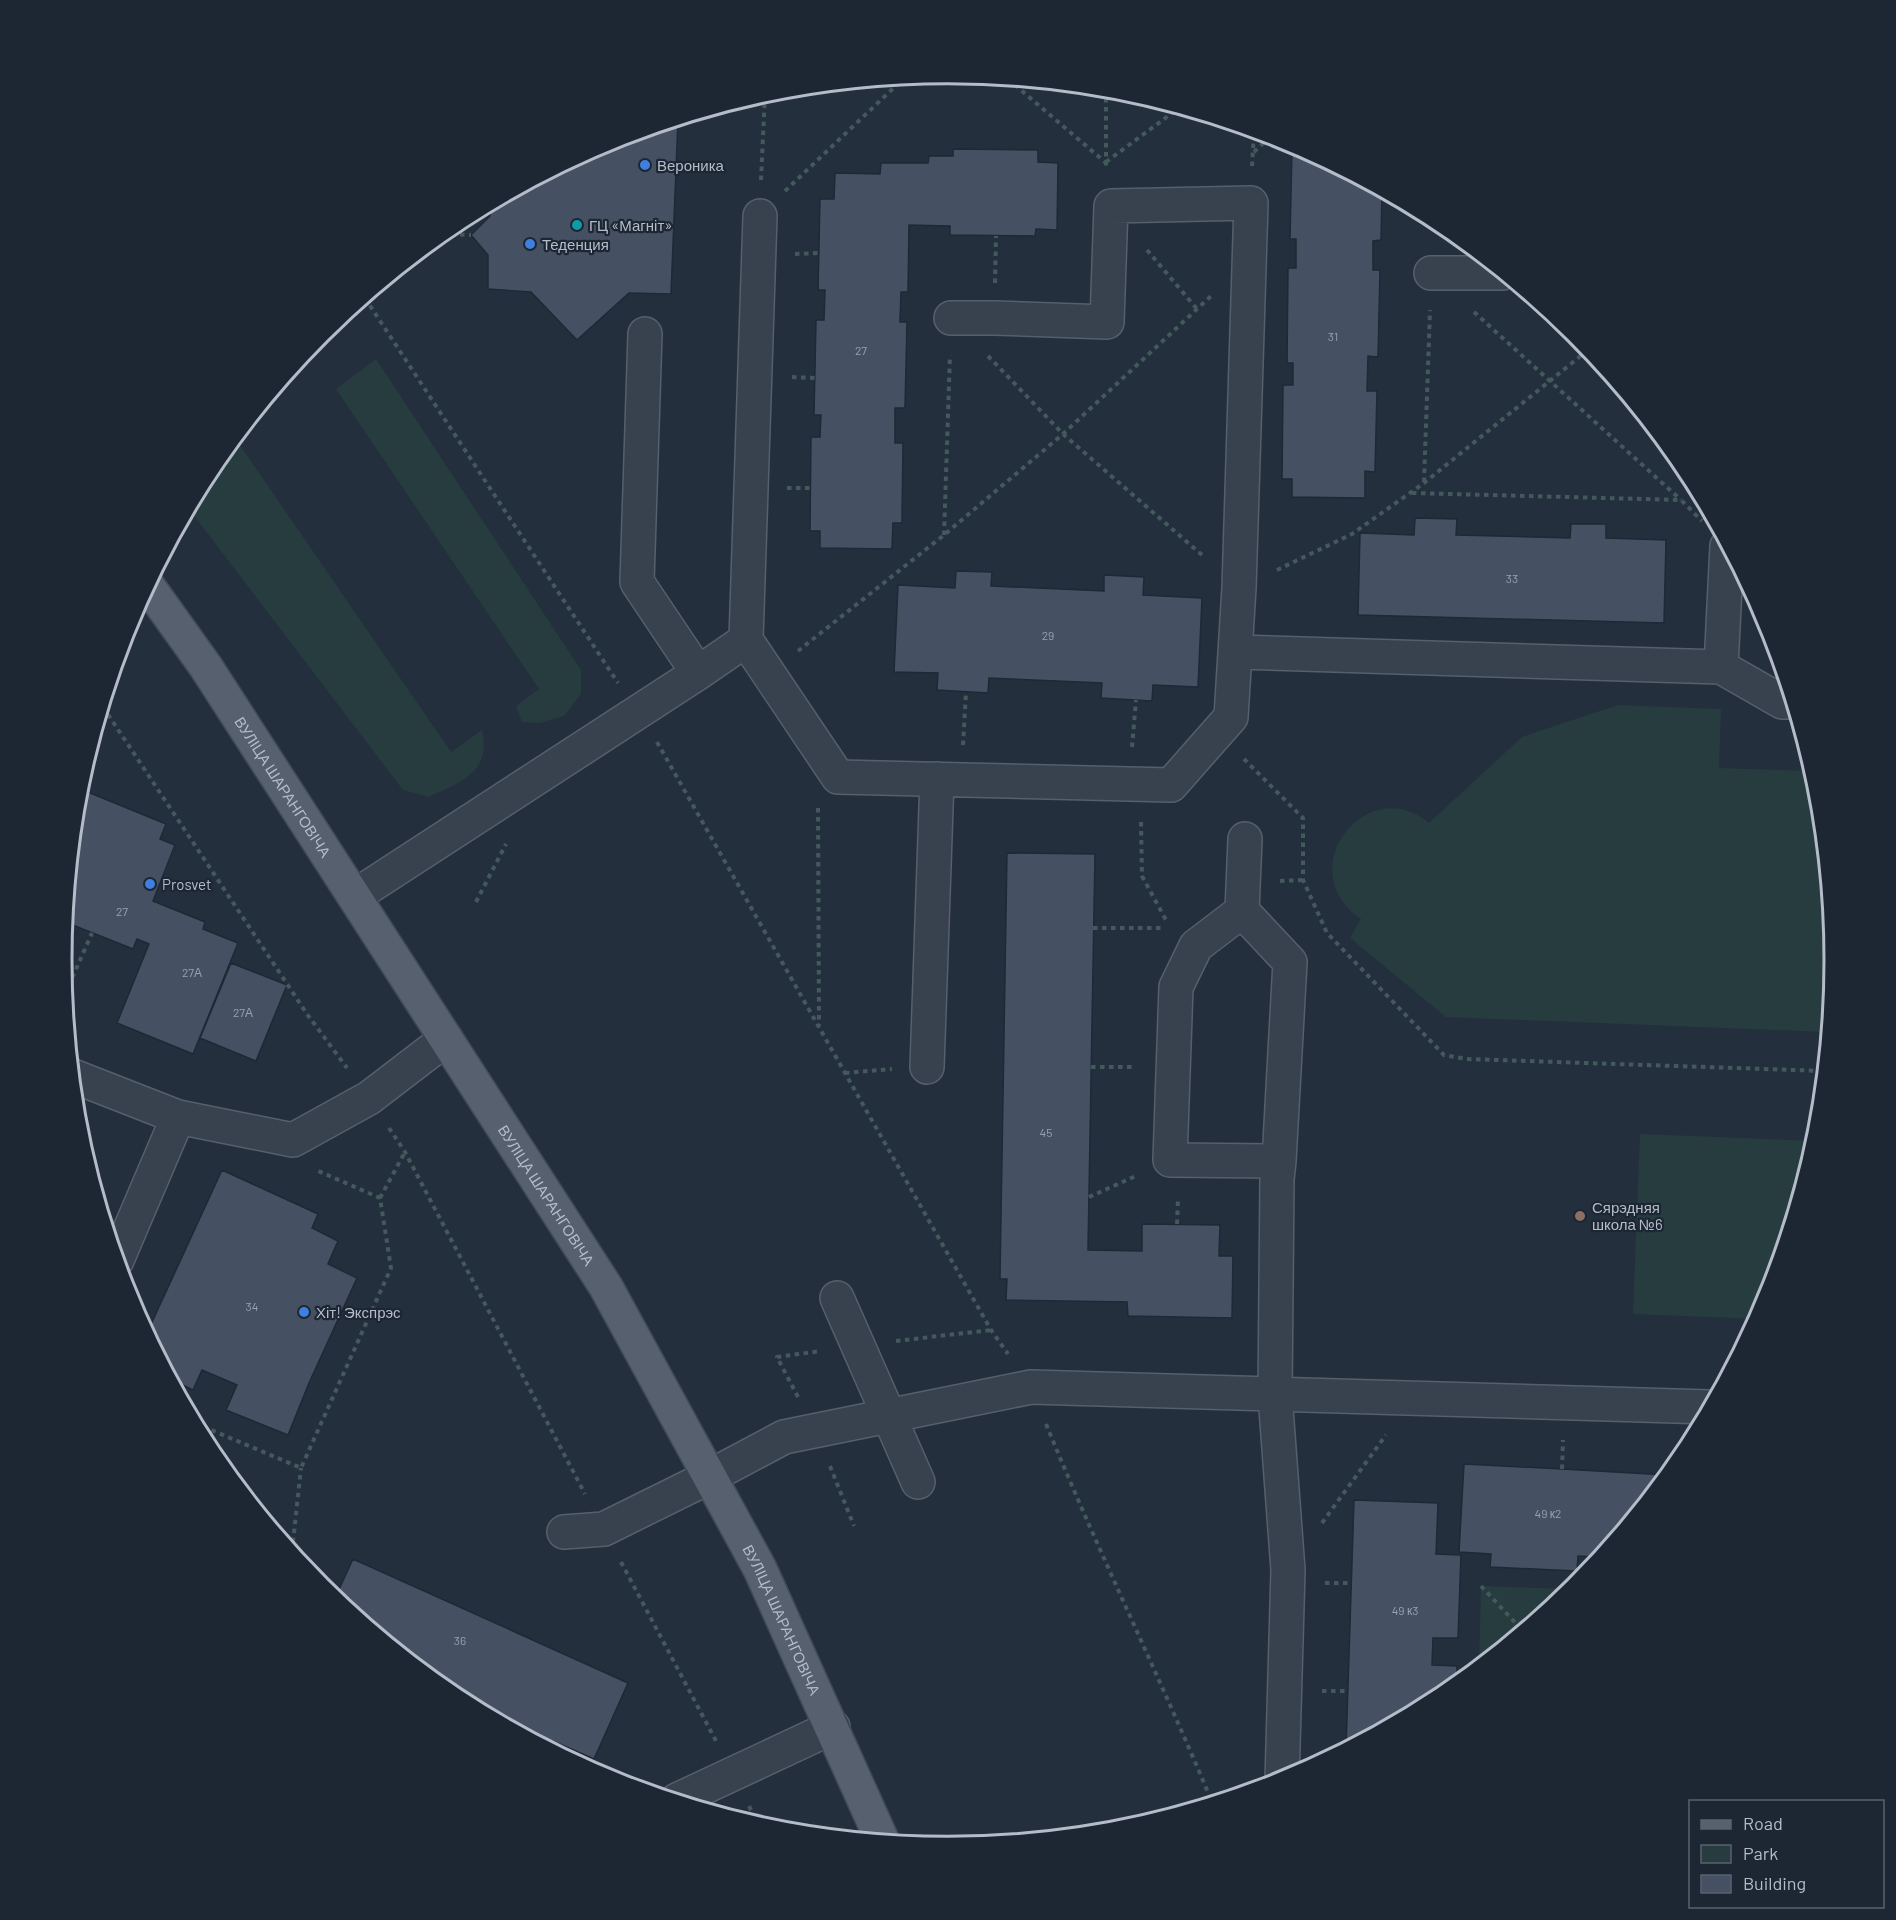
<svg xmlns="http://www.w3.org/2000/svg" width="1896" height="1920" font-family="Barlow,sans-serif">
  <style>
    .green { fill: #263c3f }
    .building { fill: #455162; stroke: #1f2835; stroke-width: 1.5 }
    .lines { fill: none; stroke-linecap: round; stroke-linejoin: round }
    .minor-casing { stroke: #565f6c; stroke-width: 36 }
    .major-casing { stroke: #414a57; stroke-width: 36 }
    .path { stroke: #44595c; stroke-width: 4; stroke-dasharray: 4.5 4.5; stroke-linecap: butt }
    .minor { stroke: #38414e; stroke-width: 33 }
    .major { stroke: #56606e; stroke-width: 33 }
    .shop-dot { fill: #3f7fe0; stroke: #1d2633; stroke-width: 2 }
    .culture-dot { fill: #0f9aa8; stroke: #1d2633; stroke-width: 2 }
    .education-dot { fill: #8d6e63; stroke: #1d2633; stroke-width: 2 }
    .labels { text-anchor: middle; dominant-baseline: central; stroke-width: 4.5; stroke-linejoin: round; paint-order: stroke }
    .number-label { font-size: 12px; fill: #98a1af }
    .poi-label { font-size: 15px; fill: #b4bcc9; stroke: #1d2633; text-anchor: start }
    .street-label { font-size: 15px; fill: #b4bcc9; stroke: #1d2633 }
    .rim { fill: none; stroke: #b4bcc9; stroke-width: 3 }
  </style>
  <rect width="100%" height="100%" fill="#242f3e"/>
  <path class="green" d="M 376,359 L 581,670 L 581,694 L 564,716 L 540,723 L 522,722 L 516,706 L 539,689 L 336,389 Z
    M 235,438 L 451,752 L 482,730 C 492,773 460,782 429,797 L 403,790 L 189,509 L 211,467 Z
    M 1618,705 L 1721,709 L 1719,768 L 1812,771 L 1818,787 L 1834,960 L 1827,1032 L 1446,1017 L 1350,938 L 1361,919 C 1289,870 1367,771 1429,823 L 1522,737 Z
    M 1640,1134 L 1815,1141 L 1767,1300 L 1757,1319 L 1633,1314 Z
    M 1481,1586 L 1572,1589 L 1479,1666 Z"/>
  <path class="building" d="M 678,120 L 671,294 L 629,293 L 577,340 L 531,292 L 488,289 L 488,255 L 471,235 L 490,216 L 490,204 L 609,141 Z
    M 1292,147 L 1298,147 L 1382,192 L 1381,240 L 1373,241 L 1373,270 L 1380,270 L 1378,357 L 1368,356 L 1367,391 L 1377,391 L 1375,472 L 1365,471 L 1365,498 L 1292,497 L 1292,479 L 1282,479 L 1283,385 L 1293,385 L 1293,363 L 1287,363 L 1288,268 L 1296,268 L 1296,239 L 1290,239 Z
    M 953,149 L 1038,150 L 1038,162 L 1058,163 L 1057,230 L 1036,229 L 1035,236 L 950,235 L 950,226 L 909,225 L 908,292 L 901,292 L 900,322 L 907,322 L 905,408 L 895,408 L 895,443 L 903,443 L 902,523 L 893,523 L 892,549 L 820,548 L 820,531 L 810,531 L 811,437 L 820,437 L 821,415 L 814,415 L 816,320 L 824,320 L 825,290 L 818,290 L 820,199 L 834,199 L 835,173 L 880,174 L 881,163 L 928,163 L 929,156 L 953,156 Z
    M 1415,518 L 1457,519 L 1456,535 L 1570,538 L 1571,524 L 1606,524 L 1606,538 L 1666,540 L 1664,623 L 1358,615 L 1360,533 L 1414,535 Z
    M 956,571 L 992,572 L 991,586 L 1104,591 L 1104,575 L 1144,577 L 1143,595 L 1202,598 L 1198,687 L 1153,685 L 1152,701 L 1101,698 L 1102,683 L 989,678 L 988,693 L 937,690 L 938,673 L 894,672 L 898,585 L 955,588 Z
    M 78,788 L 166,824 L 160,839 L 175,845 L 153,901 L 205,922 L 203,929 L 238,943 L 193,1054 L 117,1023 L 149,944 L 137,939 L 133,949 L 65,922 L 68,895 L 75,879 L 70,877 Z
    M 1007,853 L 1095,854 L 1088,1250 L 1142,1251 L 1142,1224 L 1220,1225 L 1219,1256 L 1233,1256 L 1232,1318 L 1128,1316 L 1127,1302 L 1006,1300 L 1007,1279 L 1000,1279 Z
    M 231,963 L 287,985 L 256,1061 L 200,1038 Z
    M 222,1170 L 318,1214 L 312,1228 L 338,1241 L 328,1264 L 357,1278 L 309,1383 L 288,1435 L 226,1410 L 237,1385 L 202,1370 L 193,1390 L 172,1380 L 147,1333 Z
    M 1464,1464 L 1562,1469 L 1667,1475 L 1599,1557 L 1578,1556 L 1577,1571 L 1490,1567 L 1491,1554 L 1459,1552 Z
    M 1354,1500 L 1438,1503 L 1436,1554 L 1461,1555 L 1458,1638 L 1433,1638 L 1432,1665 L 1457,1666 L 1457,1684 L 1440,1697 L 1346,1748 Z
    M 353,1559 L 628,1683 L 594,1759 L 553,1741 L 550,1748 L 513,1728 L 515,1723 L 455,1696 L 335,1598 Z"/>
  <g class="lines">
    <g class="minor-casing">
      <path id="minor" d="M 760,216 L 746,640 L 838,777 L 1171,785 L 1231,717 L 1239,588 L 1251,203 L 1111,206 L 1107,322 L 995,318 L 951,318
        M 1431,273 L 1502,273
        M 645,334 L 637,582 L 698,673
        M 1236,652 L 1721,667 L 1782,702 L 1792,702
        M 1721,667 L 1727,546
        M 355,896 L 698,673 L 746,640
        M 1242,911 L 1245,839
        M 927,1067 L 937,779
        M 73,1076 L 178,1117 L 293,1140 L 369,1098 L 446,1039
        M 1279,1161 L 1170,1160 L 1176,987 L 1196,946 L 1242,911 L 1290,962 L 1279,1161 L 1277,1179 L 1275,1395 L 1288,1570 L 1282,1781
        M 117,1260 L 178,1117
        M 837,1298 L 918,1482
        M 564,1532 L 604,1529 L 709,1477 L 784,1437 L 1031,1387 L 1709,1407
        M 677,1800 L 833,1727"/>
    </g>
    <g class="major-casing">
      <g id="major">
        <path id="s1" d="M 148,586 L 206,667 L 606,1287 L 760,1569 L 882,1840"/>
      </g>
    </g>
    <path class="path" d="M 1008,79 L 1105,162
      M 1106,89 L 1106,169
      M 1254,152 L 1271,136
      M 1106,162 L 1179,108
      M 1252,166 L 1254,131
      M 761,180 L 765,94
      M 785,191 L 904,78
      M 442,234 L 471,235
      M 1147,250 L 1197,309
      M 795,254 L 819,253
      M 995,283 L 996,236
      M 365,298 L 618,683
      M 1474,312 L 1681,500
      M 988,356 L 1063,434 L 1202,555
      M 792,377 L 815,378
      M 1424,482 L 1430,310
      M 787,488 L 810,488
      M 1412,493 L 1681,500 L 1702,521
      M 944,535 L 950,355
      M 1277,570 L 1352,534 L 1424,483 L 1588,350
      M 798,651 L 944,535 L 1063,434 L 1211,296
      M 103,707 L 307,1014 L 347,1068
      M 657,742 L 991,1330 L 1008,1354
      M 963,745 L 966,692
      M 1132,747 L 1136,700
      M 1244,759 L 1303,818 L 1303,880 L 1327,933 L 1444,1055 L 1467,1059 L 1824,1071
      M 818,808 L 819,1025
      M 1141,822 L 1142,876 L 1167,922
      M 1280,881 L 1302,880
      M 476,902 L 506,844
      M 1093,928 L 1165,928
      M 65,994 L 92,933
      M 1091,1067 L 1135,1067
      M 845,1073 L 892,1069
      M 389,1128 L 405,1152 L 585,1494
      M 1089,1197 L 1138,1175
      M 380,1198 L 405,1152
      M 1177,1224 L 1178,1198
      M 896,1341 L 991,1330
      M 798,1397 L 777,1357 L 821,1351
      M 195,1423 L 301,1468 L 391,1268 L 380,1198 L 316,1170
      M 1046,1424 C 1098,1551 1159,1675 1212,1802
      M 830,1466 L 854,1526
      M 1562,1469 L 1563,1440
      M 1322,1523 L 1386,1435
      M 292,1551 L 301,1468
      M 621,1562 L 716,1741
      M 1325,1583 L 1352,1583
      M 1481,1586 L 1522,1630
      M 1322,1691 L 1348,1691
      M 749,1806 L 758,1824"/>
    <use href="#minor" class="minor"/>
    <use href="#major" class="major"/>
  </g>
  <g class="shop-dot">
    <circle cx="645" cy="165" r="6"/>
    <circle cx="530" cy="244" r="6"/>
    <circle cx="150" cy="884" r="6"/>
    <circle cx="304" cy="1312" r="6"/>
  </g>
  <circle class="culture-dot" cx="577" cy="225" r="6"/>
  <circle class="education-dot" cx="1580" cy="1216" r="6"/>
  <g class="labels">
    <g class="number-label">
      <text x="1333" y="336">31</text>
      <text x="861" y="350">27</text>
      <text x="1512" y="578">33</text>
      <text x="1048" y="635">29</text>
      <text x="122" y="911">27</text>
      <text x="192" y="972">27А</text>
      <text x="243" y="1012">27А</text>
      <text x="1046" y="1132">45</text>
      <text x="252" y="1306">34</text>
      <text x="1548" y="1513">49 к2</text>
      <text x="1405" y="1610">49 к3</text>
      <text x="460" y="1640">36</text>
    </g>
    <g class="poi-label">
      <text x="657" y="165">Вероника</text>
      <text x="589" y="225">ГЦ «Магніт»</text>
      <text x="542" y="244">Теденция</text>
      <text x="162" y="884">Prosvet</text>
      <text x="1592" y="1207">Сярэдняя<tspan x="1592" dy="17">школа №6</tspan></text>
      <text x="316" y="1312">Хіт! Экспрэс</text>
    </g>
    <g class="street-label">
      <text stroke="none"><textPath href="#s1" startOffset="242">ВУЛІЦА ШАРАНГОВІЧА</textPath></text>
      <text stroke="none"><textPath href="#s1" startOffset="728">ВУЛІЦА ШАРАНГОВІЧА</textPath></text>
      <text stroke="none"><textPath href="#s1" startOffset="1214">ВУЛІЦА ШАРАНГОВІЧА</textPath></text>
    </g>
  </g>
  <path d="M0 0H1896V1920H0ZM72 960a876 876 0 1 1 1752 0a876 876 0 1 1-1752 0Z" fill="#1d2633" fill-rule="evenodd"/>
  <path class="rim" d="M72 960a876 876 0 1 1 1752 0a876 876 0 1 1-1752 0Z"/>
  <rect x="1689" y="1800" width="195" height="108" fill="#1d2633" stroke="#59626f" stroke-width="1.5"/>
  <rect x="1701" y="1820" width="30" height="9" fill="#56606e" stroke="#59626f" stroke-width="1.5"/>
  <text x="1743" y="1830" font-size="18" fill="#b4bcc9">Road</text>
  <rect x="1701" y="1845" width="30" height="18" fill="#263c3f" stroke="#59626f" stroke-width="1.5"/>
  <text x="1743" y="1860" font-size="18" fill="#b4bcc9">Park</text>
  <rect x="1701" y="1875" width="30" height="18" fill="#455162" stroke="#59626f" stroke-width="1.5"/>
  <text x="1743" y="1890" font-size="18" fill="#b4bcc9">Building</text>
</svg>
